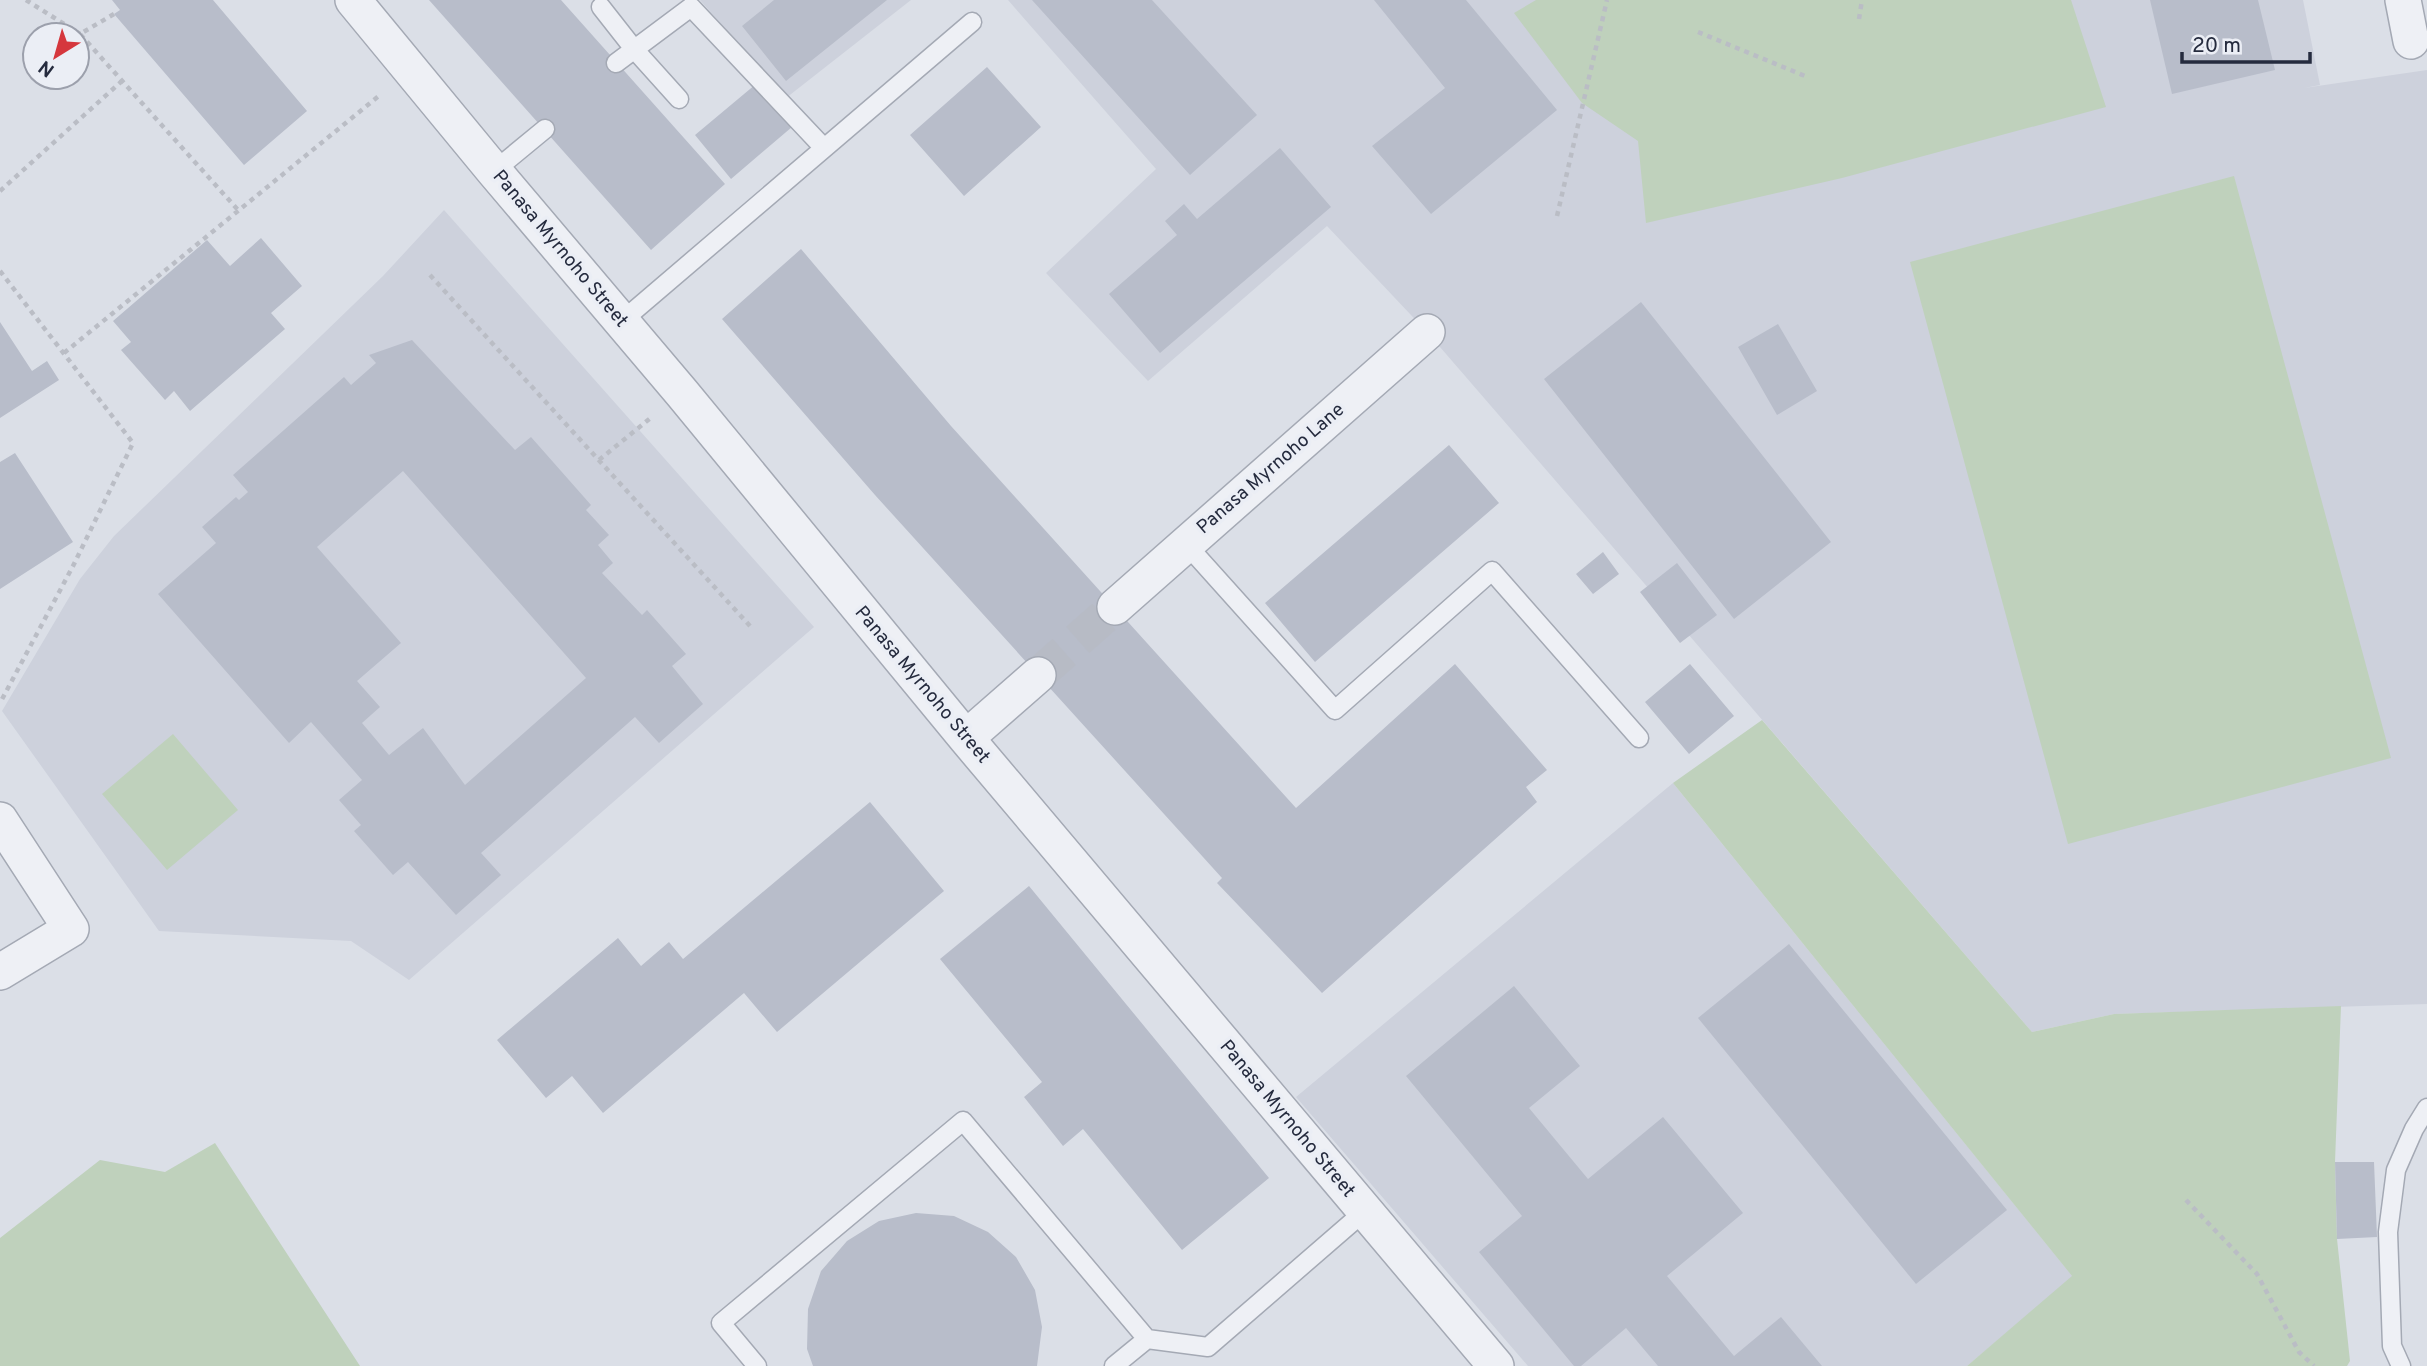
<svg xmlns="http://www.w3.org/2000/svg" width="2427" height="1366" font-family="Overpass,sans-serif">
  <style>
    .built { fill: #cdd1dc }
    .green { fill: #bfd1bc }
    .building { fill: #b8bdca; fill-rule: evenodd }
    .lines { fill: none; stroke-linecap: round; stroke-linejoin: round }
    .street-tunnel { stroke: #b7bbc5; stroke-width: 35; stroke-dasharray: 35 18; stroke-linecap: butt }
    .lane-casing { stroke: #a4a9b4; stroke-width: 21 }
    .street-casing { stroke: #a4a9b4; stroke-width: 38 }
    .path { stroke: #babdc5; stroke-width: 4.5; stroke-dasharray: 5 5; stroke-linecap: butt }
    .lane { stroke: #eef0f5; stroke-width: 18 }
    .street { stroke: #eef0f5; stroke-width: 35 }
    .labels { text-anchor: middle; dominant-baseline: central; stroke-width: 7; stroke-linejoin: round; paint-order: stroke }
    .street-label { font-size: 19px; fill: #252b3e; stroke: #ebeef5 }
  </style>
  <rect width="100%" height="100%" fill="#dbdfe7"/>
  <path class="built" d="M 700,0 L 911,0 L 786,98 Z
    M 1008,0 L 2303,0 L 2320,85 L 2304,88 L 2427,70 L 2427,1004 L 2114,1014 L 2032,1032 L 1427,332 L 1327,226 L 1148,381 L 1046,273 L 1156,169 Z
    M 444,210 L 814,627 L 409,980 L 351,941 L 159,931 L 2,711 L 80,579 L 114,536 L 383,276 Z
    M 1673,783 L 2073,1277 L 1967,1366 L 1528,1366 L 1296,1097 Z"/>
  <path class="green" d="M 1536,0 L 2071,0 L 2106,107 L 1842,178 L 1646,223 L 1638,141 L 1582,103 L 1514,13 Z
    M 2234,176 L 2391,758 L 2068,844 L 1910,262 Z
    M 1762,720 L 2032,1032 L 2114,1014 L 2341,1006 L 2335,1162 L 2337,1239 L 2350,1361 L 2347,1366 L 1967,1366 L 2072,1276 L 1673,783 Z
    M 173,734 L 238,810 L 167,870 L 102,794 Z
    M 215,1143 L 360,1366 L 0,1366 L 0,1238 L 100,1160 L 165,1172 Z"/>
  <path class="building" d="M 112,0 L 213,0 L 307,111 L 244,165 L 114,14 L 120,10 Z
    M 429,0 L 561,0 L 725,184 L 651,250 Z
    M 774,0 L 887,0 L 786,81 L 742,26 Z
    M 1032,0 L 1152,0 L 1257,115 L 1190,175 Z
    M 1374,0 L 1466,0 L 1557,110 L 1431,214 L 1372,146 L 1445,88 Z
    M 2150,0 L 2258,0 L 2275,70 L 2172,94 Z
    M 987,67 L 1041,127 L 964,196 L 910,135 Z
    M 756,84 L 792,127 L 731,179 L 695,135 Z
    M 1280,148 L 1331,207 L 1160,353 L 1109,294 L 1177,235 L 1165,221 L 1184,204 L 1197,219 Z
    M 261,238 L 302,286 L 271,313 L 285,329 L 190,411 L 174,391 L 165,400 L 121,350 L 131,342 L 113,321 L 207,240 L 230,266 Z
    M 801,249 L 951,426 L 1296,808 L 1455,664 L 1547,770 L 1526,787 L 1537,802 L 1322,993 L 1217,883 L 1222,878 L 875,495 L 722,319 Z
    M 1641,302 L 1831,542 L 1734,619 L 1544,379 Z
    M 0,322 L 32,371 L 47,361 L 59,380 L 0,418 Z
    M 1778,324 L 1817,391 L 1777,415 L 1738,347 Z
    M 412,340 L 515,450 L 531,437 L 591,505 L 586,510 L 609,535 L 598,545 L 613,563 L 602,573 L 642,615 L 647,610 L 686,654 L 672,666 L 703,704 L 659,743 L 635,717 L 481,853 L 501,875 L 456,915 L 408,862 L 393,875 L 354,831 L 361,825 L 339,800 L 362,780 L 311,722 L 289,743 L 158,594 L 216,543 L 202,527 L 236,497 L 239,500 L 248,492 L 233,475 L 344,377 L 351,385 L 376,363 L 369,355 ZM 403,471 L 586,678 L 465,785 L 423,728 L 389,755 L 362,723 L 380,707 L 357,681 L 401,643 L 317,547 Z
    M 1449,445 L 1499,503 L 1315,662 L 1265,603 Z
    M 15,453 L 73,542 L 0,589 L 0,462 Z
    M 1603,552 L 1619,574 L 1593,594 L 1576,574 Z
    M 1677,563 L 1717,615 L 1680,643 L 1640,592 Z
    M 1690,664 L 1734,716 L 1689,754 L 1645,702 Z
    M 870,802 L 944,891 L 777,1032 L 744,993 L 603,1113 L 572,1076 L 546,1098 L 497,1040 L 618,938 L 641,966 L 669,942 L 683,959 Z
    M 1029,886 L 1269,1178 L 1182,1250 L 1083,1129 L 1063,1146 L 1024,1097 L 1042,1082 L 940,959 Z
    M 1789,944 L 2007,1210 L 1916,1284 L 1698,1018 Z
    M 1514,986 L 1580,1066 L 1529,1108 L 1588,1179 L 1663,1117 L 1743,1213 L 1667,1276 L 1734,1356 L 1781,1317 L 1822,1366 L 1658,1366 L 1626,1328 L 1581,1366 L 1574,1366 L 1479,1252 L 1522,1216 L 1406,1076 Z
    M 2335,1162 L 2374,1162 L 2377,1237 L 2337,1239 Z
    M 916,1213 L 954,1216 L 988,1232 L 1016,1257 L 1035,1290 L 1042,1327 L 1037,1366 L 813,1366 L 807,1349 L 808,1309 L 821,1271 L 847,1241 L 879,1221 Z"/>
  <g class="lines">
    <path class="street-tunnel" d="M 1038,675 L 1115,607"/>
    <g class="lane-casing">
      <path id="lane" d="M 601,7 L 634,49 L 679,99
        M 616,63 L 691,7 L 824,148
        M 494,171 L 545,129
        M 622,321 L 972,22
        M 1186,544 L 1335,710 L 1492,571 L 1639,738
        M 1147,1339 L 1208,1347 L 1365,1211
        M 757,1366 L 721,1323 L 963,1121 L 1147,1339 L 1114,1366
        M 2401,1366 L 2392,1346 L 2388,1232 L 2396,1170 L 2414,1129 L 2427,1108"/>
    </g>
    <g class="street-casing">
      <path id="street" d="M 353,0 L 494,171 L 682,393 L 966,738 L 1496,1366
        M 2403,0 L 2411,41
        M 1115,607 L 1427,332
        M 966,738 L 1038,675
        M 0,820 L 71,929 L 0,972"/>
    </g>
    <path class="path" d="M 26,0 L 80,34
      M 114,14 L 80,34 L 238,210
      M 1859,19 L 1862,0
      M 1698,32 L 1805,76
      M 0,191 L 123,80
      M 1557,216 L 1607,0
      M 0,271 L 133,443 L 73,566 L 0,703
      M 430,275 L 750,626
      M 64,353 L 380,95
      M 599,460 L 653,416
      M 2186,1200 L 2257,1274 L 2299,1352 L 2314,1366"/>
    <use href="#lane" class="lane"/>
    <use href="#street" class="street"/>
  </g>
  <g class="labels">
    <g class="street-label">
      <text transform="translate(560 249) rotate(50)">Panasa Myrnoho Street</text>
      <text transform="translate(1271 469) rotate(-41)">Panasa Myrnoho Lane</text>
      <text transform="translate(922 685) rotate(50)">Panasa Myrnoho Street</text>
      <text transform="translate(1287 1119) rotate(50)">Panasa Myrnoho Street</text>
    </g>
  </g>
  <g transform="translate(56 56) rotate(217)"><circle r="33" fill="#ebeef5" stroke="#9ca0ac" stroke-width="2"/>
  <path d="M0-5L12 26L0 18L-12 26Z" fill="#d5373d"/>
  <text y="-10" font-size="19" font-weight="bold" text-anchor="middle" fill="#252b3e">N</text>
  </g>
  <path d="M2182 52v10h128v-10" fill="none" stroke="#252b3e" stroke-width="3.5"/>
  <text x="2192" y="52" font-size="21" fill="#252b3e" stroke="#ebeef5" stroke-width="5" paint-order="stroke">20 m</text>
</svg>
